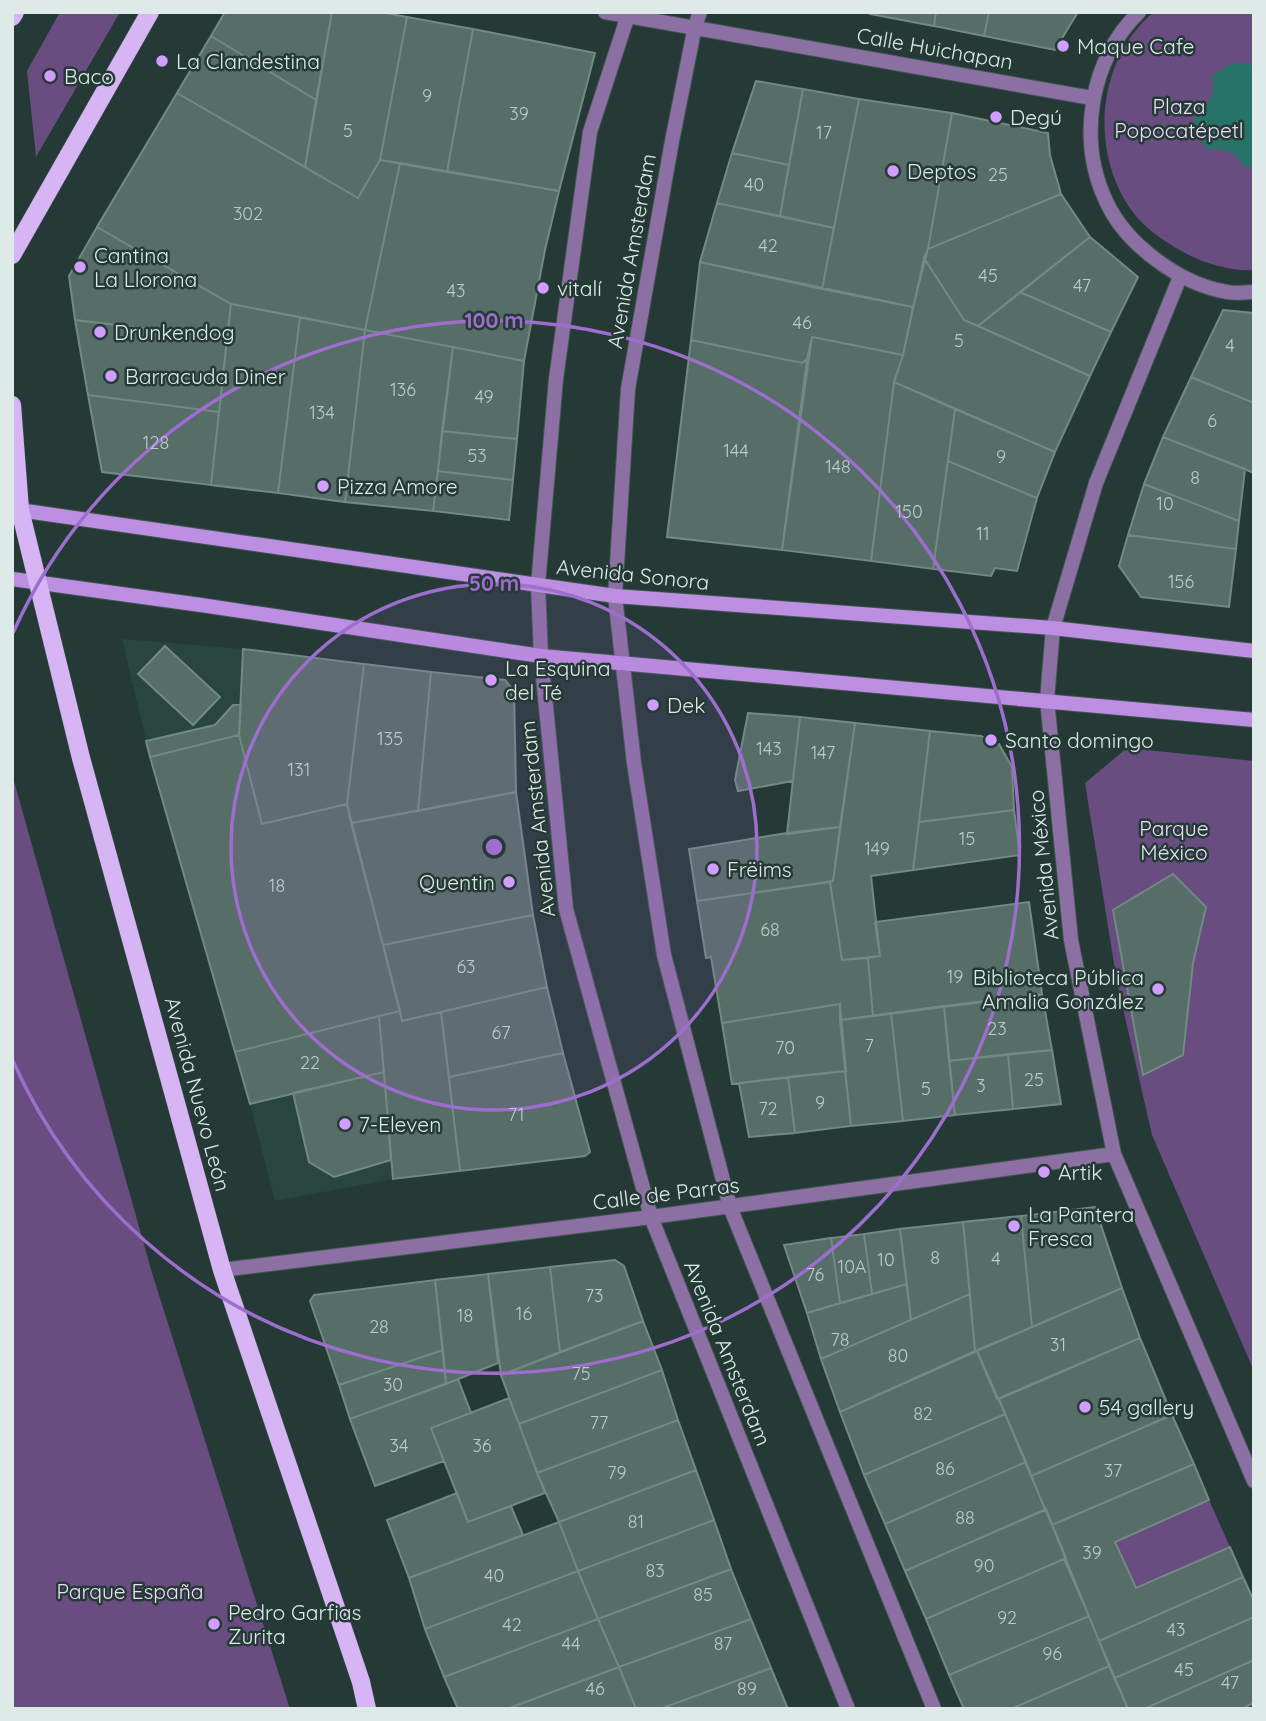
<svg xmlns="http://www.w3.org/2000/svg" width="1266" height="1721" font-family="Quicksand,sans-serif">
  <style>
    .built { fill: #28453f }
    .green { fill: #694d81 }
    .water { fill: #277367 }
    .building { fill: #576d68; stroke: #728984; stroke-width: 2 }
    .lines { fill: none; stroke-linecap: round; stroke-linejoin: round }
    .street-casing { stroke: #425652; stroke-width: 16 }
    .secondary-casing { stroke: #425652; stroke-width: 16 }
    .primary-casing { stroke: #425652; stroke-width: 19 }
    .street { stroke: #8c70a4; stroke-width: 14 }
    .secondary { stroke: #bd8fe3; stroke-width: 14 }
    .primary { stroke: #d7b5f5; stroke-width: 18 }
    .ring { fill: none; stroke: #9d6ecd; stroke-width: 3.5 }
    .poi-dot { fill: #d19dfe; stroke: #253a36; stroke-width: 2.5 }
    .labels { text-anchor: middle; dominant-baseline: central; stroke-width: 5; stroke-linejoin: round; paint-order: stroke }
    .number-label { font-size: 18px; fill: #bccbc7 }
    .poi-label { font-size: 21px; fill: #ddeae7; stroke: #253a36; text-anchor: start }
    .street-label { font-size: 21px; fill: #ddeae7; stroke: #253a36 }
    .park-label { font-size: 21px; fill: #eadff5; stroke: #253a36 }
    .centre { fill: #9d6ecd; stroke: #253a36; stroke-width: 3.5 }
    .ring-label { font-size: 21px; text-anchor: middle; font-weight: bold; fill: #9d6ecd; stroke: #253a36; stroke-width: 5; stroke-linejoin: round; paint-order: stroke }
  </style>
  <rect width="100%" height="100%" fill="#253a36"/>
  <path class="built" d="M 122,639 L 243,649 L 379,1016 L 393,1179 L 275,1201 L 250,1104 L 150,757 Z"/>
  <path class="green" d="M 60,12 L 120,12 L 36,157 L 27,71 Z
    M 1154,12 L 1254,12 L 1254,270 C 1235,272 1203,263 1187,254 C 1163,241 1140,226 1126,202 C 1090,143 1099,57 1154,12 Z
    M 1127,748 L 1254,761 L 1254,1371 L 1152,1135 L 1117,982 L 1085,783 Z
    M 12,774 L 152,1273 L 290,1709 L 12,1709 Z
    M 1209,1500 L 1230,1547 L 1136,1588 L 1115,1542 Z"/>
  <path class="water" d="M 1245,63 L 1251,64 L 1254,74 L 1254,167 L 1244,167 C 1236,153 1225,147 1209,150 C 1197,139 1194,128 1194,112 C 1212,104 1215,92 1212,75 L 1231,64 Z"/>
  <path class="building" d="M 225,12 L 332,12 L 316,100 L 211,36 Z
    M 332,12 L 381,12 L 407,17 L 380,160 L 358,198 L 305,167 Z
    M 871,12 L 936,12 L 934,26 L 870,14 Z
    M 936,12 L 989,12 L 984,36 L 934,26 Z
    M 989,12 L 1078,12 L 1055,50 L 984,36 Z
    M 407,17 L 473,29 L 447,172 L 380,160 Z
    M 473,29 L 595,53 L 559,191 L 447,172 Z
    M 211,36 L 316,100 L 305,167 L 177,93 Z
    M 756,81 L 803,89 L 789,165 L 732,153 Z
    M 803,89 L 859,99 L 834,228 L 780,216 Z
    M 177,93 L 358,198 L 380,160 L 400,163 L 365,330 L 231,304 L 97,227 Z
    M 859,99 L 952,113 L 928,249 L 913,307 L 822,289 Z
    M 952,113 L 1048,133 L 1050,155 L 1061,194 L 928,249 Z
    M 732,153 L 789,165 L 780,216 L 717,203 Z
    M 400,163 L 559,191 L 545,250 L 524,361 L 365,330 Z
    M 1061,194 L 1090,237 L 978,326 L 964,320 L 924,258 L 928,249 Z
    M 717,203 L 834,228 L 822,289 L 700,262 Z
    M 97,227 L 231,304 L 227,338 L 75,320 L 69,276 Z
    M 1090,237 L 1138,277 L 1111,332 L 1020,292 Z
    M 924,258 L 964,320 L 1090,376 L 1055,452 L 894,382 L 903,355 Z
    M 700,262 L 913,307 L 903,355 L 812,337 L 807,359 L 802,363 L 691,340 Z
    M 1020,292 L 1111,332 L 1090,376 L 978,326 Z
    M 231,304 L 300,317 L 278,493 L 211,485 Z
    M 1223,310 L 1254,313 L 1254,403 L 1191,377 Z
    M 300,317 L 365,330 L 345,502 L 278,493 Z
    M 75,320 L 227,338 L 219,412 L 88,395 Z
    M 365,330 L 453,347 L 433,511 L 345,502 Z
    M 812,337 L 903,355 L 894,382 L 871,561 L 782,550 Z
    M 691,340 L 802,363 L 807,359 L 782,550 L 667,537 Z
    M 453,347 L 524,361 L 517,439 L 442,431 Z
    M 1191,377 L 1254,403 L 1254,473 L 1163,437 Z
    M 894,382 L 955,409 L 933,569 L 871,561 Z
    M 88,395 L 219,412 L 211,485 L 102,472 Z
    M 955,409 L 1055,452 L 1037,498 L 948,461 Z
    M 442,431 L 517,439 L 513,480 L 438,471 Z
    M 1163,437 L 1245,469 L 1239,521 L 1144,484 Z
    M 948,461 L 1037,498 L 1017,571 L 995,568 L 991,576 L 933,569 Z
    M 438,471 L 513,480 L 509,520 L 433,511 Z
    M 1144,484 L 1239,521 L 1236,549 L 1128,535 Z
    M 1128,535 L 1236,549 L 1229,607 L 1141,597 L 1119,566 Z
    M 165,646 L 220,697 L 193,725 L 138,674 Z
    M 243,649 L 364,664 L 347,804 L 262,824 L 239,735 Z
    M 364,664 L 431,672 L 418,811 L 351,823 L 347,804 Z
    M 431,672 L 505,680 L 514,691 L 516,792 L 418,811 Z
    M 241,704 L 239,735 L 150,757 L 146,741 L 215,725 L 233,705 Z
    M 748,713 L 800,717 L 793,781 L 738,791 L 735,780 Z
    M 800,717 L 855,723 L 840,827 L 787,834 Z
    M 855,723 L 930,731 L 913,870 L 871,876 L 880,956 L 842,960 L 830,882 L 833,881 Z
    M 930,731 L 981,736 L 999,744 L 1012,767 L 1014,810 L 919,822 Z
    M 239,735 L 262,824 L 347,804 L 400,1011 L 235,1052 L 150,757 Z
    M 516,792 L 533,915 L 383,945 L 351,823 Z
    M 1014,810 L 1020,855 L 913,870 L 919,822 Z
    M 840,827 L 833,881 L 697,901 L 689,849 L 787,833 Z
    M 1173,874 L 1206,907 L 1193,963 L 1183,1055 L 1143,1075 L 1113,910 Z
    M 830,882 L 842,960 L 868,958 L 873,1016 L 840,1020 L 840,1004 L 722,1023 L 711,957 L 706,958 L 697,901 Z
    M 1029,902 L 1042,994 L 873,1016 L 868,958 L 880,956 L 875,922 Z
    M 533,915 L 547,987 L 402,1021 L 383,945 Z
    M 547,987 L 563,1053 L 449,1077 L 441,1012 Z
    M 1042,994 L 1052,1050 L 949,1061 L 944,1006 Z
    M 840,1004 L 846,1071 L 732,1084 L 722,1023 Z
    M 944,1006 L 955,1115 L 903,1121 L 891,1013 Z
    M 400,1011 L 402,1021 L 441,1012 L 460,1171 L 393,1179 L 379,1016 Z
    M 891,1013 L 903,1121 L 851,1126 L 840,1020 Z
    M 379,1016 L 384,1072 L 250,1104 L 235,1052 Z
    M 1052,1050 L 1061,1104 L 1013,1109 L 1008,1054 Z
    M 563,1053 L 590,1152 L 585,1156 L 460,1171 L 449,1077 Z
    M 1008,1054 L 1013,1109 L 955,1115 L 949,1061 Z
    M 845,1071 L 851,1126 L 795,1133 L 788,1077 Z
    M 384,1072 L 391,1160 L 334,1177 L 309,1162 L 293,1093 Z
    M 788,1077 L 795,1133 L 749,1137 L 739,1083 Z
    M 1095,1207 L 1122,1288 L 1032,1327 L 1021,1216 Z
    M 1021,1216 L 1032,1327 L 975,1351 L 963,1222 Z
    M 963,1222 L 970,1294 L 911,1320 L 900,1229 Z
    M 900,1229 L 907,1284 L 872,1294 L 864,1234 Z
    M 864,1234 L 872,1294 L 840,1303 L 831,1238 Z
    M 831,1238 L 840,1303 L 807,1313 L 784,1245 Z
    M 615,1260 L 624,1266 L 643,1321 L 560,1352 L 550,1267 Z
    M 550,1267 L 560,1352 L 501,1375 L 488,1274 Z
    M 488,1274 L 498,1363 L 446,1384 L 435,1280 Z
    M 435,1280 L 443,1350 L 339,1385 L 310,1301 L 314,1295 Z
    M 907,1284 L 911,1320 L 821,1359 L 807,1313 Z
    M 1122,1288 L 1140,1338 L 997,1399 L 977,1351 Z
    M 970,1294 L 975,1351 L 840,1412 L 821,1359 Z
    M 643,1321 L 662,1370 L 519,1424 L 501,1375 Z
    M 1140,1338 L 1172,1415 L 1031,1476 L 999,1399 Z
    M 443,1350 L 446,1384 L 350,1419 L 339,1385 Z
    M 977,1351 L 1005,1414 L 864,1475 L 840,1412 Z
    M 662,1370 L 678,1420 L 537,1473 L 519,1424 Z
    M 458,1379 L 471,1413 L 431,1428 L 444,1461 L 375,1486 L 350,1419 Z
    M 509,1398 L 545,1493 L 468,1522 L 431,1428 Z
    M 1005,1414 L 1026,1462 L 885,1524 L 864,1475 Z
    M 1172,1415 L 1194,1464 L 1052,1525 L 1031,1476 Z
    M 678,1420 L 696,1470 L 559,1522 L 537,1473 Z
    M 1026,1462 L 1045,1510 L 905,1571 L 885,1524 Z
    M 1194,1464 L 1209,1500 L 1115,1542 L 1136,1588 L 1230,1547 L 1243,1577 L 1099,1641 L 1052,1525 Z
    M 696,1470 L 714,1520 L 578,1571 L 559,1522 Z
    M 457,1493 L 468,1522 L 511,1506 L 523,1535 L 409,1578 L 387,1520 Z
    M 1046,1509 L 1066,1558 L 926,1619 L 905,1571 Z
    M 714,1520 L 731,1569 L 598,1619 L 578,1571 Z
    M 559,1522 L 578,1571 L 425,1629 L 409,1578 Z
    M 1064,1559 L 1089,1616 L 949,1675 L 926,1619 Z
    M 731,1569 L 751,1619 L 619,1667 L 598,1619 Z
    M 578,1571 L 598,1619 L 444,1677 L 425,1629 Z
    M 1243,1577 L 1254,1601 L 1254,1617 L 1115,1678 L 1099,1641 Z
    M 1089,1616 L 1109,1666 L 1011,1709 L 964,1709 L 949,1675 Z
    M 1254,1617 L 1254,1660 L 1144,1709 L 1128,1709 L 1115,1678 Z
    M 598,1619 L 619,1667 L 507,1709 L 458,1709 L 444,1677 Z
    M 751,1619 L 771,1668 L 660,1709 L 636,1709 L 619,1667 Z
    M 1254,1660 L 1254,1703 L 1241,1709 L 1144,1709 Z
    M 1109,1666 L 1128,1709 L 1011,1709 Z
    M 619,1667 L 636,1709 L 507,1709 Z
    M 771,1668 L 788,1709 L 660,1709 Z"/>
  <g class="lines">
    <g class="street-casing">
      <path id="street" d="M 605,12 L 1092,98
        M 629,12 L 590,132 L 556,379 L 538,585 L 541,656 L 566,909 L 651,1217 L 848,1709
        M 700,12 L 695,26 L 672,141 L 628,389 L 615,596 L 634,763 L 664,955 L 730,1207 L 934,1709
        M 1139,12 C 1090,60 1077,139 1106,201 C 1126,245 1180,284 1227,292 C 1235,294 1245,292 1254,292
        M 1180,277 L 1096,483 L 1053,628 L 1047,700 L 1071,940 L 1114,1154 L 1254,1481
        M 222,1270 L 651,1217 L 1114,1154"/>
    </g>
    <g class="secondary-casing">
      <path id="secondary" d="M 12,509 L 615,596 L 1053,628 L 1254,651
        M 12,579 L 201,605 L 541,656 L 1254,720"/>
    </g>
    <g class="primary-casing">
      <path id="primary" d="M 12,17 L 15,12
        M 12,255 L 150,12
        M 12,405 L 20,510 L 81,758 L 222,1270 L 361,1682 L 367,1709"/>
    </g>
    <use href="#street" class="street"/>
    <use href="#secondary" class="secondary"/>
    <use href="#primary" class="primary"/>
  </g>
  <circle cx="494" cy="847" r="263" fill="#9d6ecd" fill-opacity=".12"/>
  <g class="ring">
    <circle cx="494" cy="847" r="263"/>
    <path d="M13 633A526 526 0 1 1 13 1061"/>
  </g>
  <g class="poi-dot">
    <circle cx="1063" cy="46" r="7"/>
    <circle cx="162" cy="61" r="7"/>
    <circle cx="50" cy="76" r="7"/>
    <circle cx="996" cy="117" r="7"/>
    <circle cx="893" cy="171" r="7"/>
    <circle cx="80" cy="267" r="7"/>
    <circle cx="543" cy="288" r="7"/>
    <circle cx="100" cy="332" r="7"/>
    <circle cx="111" cy="376" r="7"/>
    <circle cx="323" cy="486" r="7"/>
    <circle cx="491" cy="680" r="7"/>
    <circle cx="653" cy="705" r="7"/>
    <circle cx="991" cy="740" r="7"/>
    <circle cx="713" cy="869" r="7"/>
    <circle cx="509" cy="882" r="7"/>
    <circle cx="1158" cy="989" r="7"/>
    <circle cx="345" cy="1124" r="7"/>
    <circle cx="1044" cy="1172" r="7"/>
    <circle cx="1014" cy="1226" r="7"/>
    <circle cx="1085" cy="1407" r="7"/>
    <circle cx="214" cy="1624" r="7"/>
  </g>
  <g class="labels">
    <g class="number-label">
      <text x="427" y="95">9</text>
      <text x="519" y="113">39</text>
      <text x="348" y="130">5</text>
      <text x="824" y="132">17</text>
      <text x="998" y="174">25</text>
      <text x="754" y="184">40</text>
      <text x="248" y="213">302</text>
      <text x="768" y="245">42</text>
      <text x="988" y="275">45</text>
      <text x="1082" y="285">47</text>
      <text x="456" y="290">43</text>
      <text x="802" y="322">46</text>
      <text x="959" y="340">5</text>
      <text x="1230" y="345">4</text>
      <text x="403" y="389">136</text>
      <text x="484" y="396">49</text>
      <text x="322" y="412">134</text>
      <text x="1212" y="420">6</text>
      <text x="156" y="442">128</text>
      <text x="736" y="450">144</text>
      <text x="477" y="455">53</text>
      <text x="1001" y="456">9</text>
      <text x="838" y="466">148</text>
      <text x="1195" y="477">8</text>
      <text x="1165" y="503">10</text>
      <text x="909" y="511">150</text>
      <text x="983" y="533">11</text>
      <text x="1181" y="581">156</text>
      <text x="390" y="738">135</text>
      <text x="769" y="748">143</text>
      <text x="823" y="752">147</text>
      <text x="299" y="769">131</text>
      <text x="967" y="838">15</text>
      <text x="877" y="848">149</text>
      <text x="277" y="885">18</text>
      <text x="770" y="929">68</text>
      <text x="466" y="966">63</text>
      <text x="955" y="976">19</text>
      <text x="997" y="1028">23</text>
      <text x="501" y="1032">67</text>
      <text x="869" y="1045">7</text>
      <text x="785" y="1047">70</text>
      <text x="310" y="1062">22</text>
      <text x="1034" y="1079">25</text>
      <text x="981" y="1085">3</text>
      <text x="926" y="1088">5</text>
      <text x="820" y="1102">9</text>
      <text x="768" y="1108">72</text>
      <text x="516" y="1114">71</text>
      <text x="935" y="1257">8</text>
      <text x="996" y="1258">4</text>
      <text x="886" y="1259">10</text>
      <text x="852" y="1266">10A</text>
      <text x="815" y="1274">76</text>
      <text x="594" y="1295">73</text>
      <text x="524" y="1313">16</text>
      <text x="465" y="1315">18</text>
      <text x="379" y="1326">28</text>
      <text x="840" y="1339">78</text>
      <text x="1058" y="1344">31</text>
      <text x="898" y="1355">80</text>
      <text x="581" y="1373">75</text>
      <text x="393" y="1384">30</text>
      <text x="923" y="1413">82</text>
      <text x="599" y="1422">77</text>
      <text x="399" y="1445">34</text>
      <text x="482" y="1445">36</text>
      <text x="945" y="1468">86</text>
      <text x="1113" y="1470">37</text>
      <text x="617" y="1472">79</text>
      <text x="965" y="1517">88</text>
      <text x="636" y="1521">81</text>
      <text x="1092" y="1552">39</text>
      <text x="984" y="1565">90</text>
      <text x="655" y="1570">83</text>
      <text x="494" y="1575">40</text>
      <text x="703" y="1594">85</text>
      <text x="1007" y="1617">92</text>
      <text x="512" y="1624">42</text>
      <text x="1176" y="1629">43</text>
      <text x="571" y="1643">44</text>
      <text x="723" y="1643">87</text>
      <text x="1052" y="1653">96</text>
      <text x="1184" y="1669">45</text>
      <text x="1230" y="1682">47</text>
      <text x="595" y="1688">46</text>
      <text x="747" y="1688">89</text>
    </g>
    <g class="poi-label">
      <text x="1077" y="46">Maque Cafe</text>
      <text x="176" y="61">La Clandestina</text>
      <text x="64" y="76">Baco</text>
      <text x="1010" y="117">Degú</text>
      <text x="907" y="171">Deptos</text>
      <text x="94" y="255">Cantina<tspan x="94" dy="24">La Llorona</tspan></text>
      <text x="557" y="288">vitalí</text>
      <text x="114" y="332">Drunkendog</text>
      <text x="125" y="376">Barracuda Diner</text>
      <text x="337" y="486">Pizza Amore</text>
      <text x="505" y="668">La Esquina<tspan x="505" dy="24">del Té</tspan></text>
      <text x="667" y="705">Dek</text>
      <text x="1005" y="740">Santo domingo</text>
      <text x="727" y="869">Frëims</text>
      <text x="495" y="882" text-anchor="end">Quentin</text>
      <text x="1144" y="977" text-anchor="end">Biblioteca Pública<tspan x="1144" dy="24">Amalia González</tspan></text>
      <text x="359" y="1124">7-Eleven</text>
      <text x="1058" y="1172">Artik</text>
      <text x="1028" y="1214">La Pantera<tspan x="1028" dy="24">Fresca</tspan></text>
      <text x="1099" y="1407">54 gallery</text>
      <text x="228" y="1612">Pedro Garfias<tspan x="228" dy="24">Zurita</tspan></text>
    </g>
    <g class="street-label">
      <text transform="translate(935 48) rotate(10)">Calle Huichapan</text>
      <text transform="translate(631 251) rotate(-80)">Avenida Amsterdam</text>
      <text transform="translate(633 574) rotate(6)">Avenida Sonora</text>
      <text transform="translate(537 819) rotate(-96)">Avenida Amsterdam</text>
      <text transform="translate(1043 865) rotate(-96)">Avenida México</text>
      <text transform="translate(198 1094) rotate(75)">Avenida Nuevo León</text>
      <text transform="translate(666 1193) rotate(-7)">Calle de Parras</text>
      <text transform="translate(728 1353) rotate(68)">Avenida Amsterdam</text>
    </g>
    <g class="park-label">
      <text x="1179" y="106">Plaza<tspan x="1179" dy="24">Popocatépetl</tspan></text>
      <text x="1174" y="828">Parque<tspan x="1174" dy="24">México</tspan></text>
      <text x="130" y="1591">Parque España</text>
    </g>
  </g>
  <circle cx="494" cy="847" r="10" class="centre"/>
  <g class="ring-label">
    <text x="494" y="328">100 m</text>
    <text x="494" y="591">50 m</text>
  </g>
  <rect width="1266" height="1721" fill="none" stroke="#ddeae7" stroke-width="28"/>
</svg>
